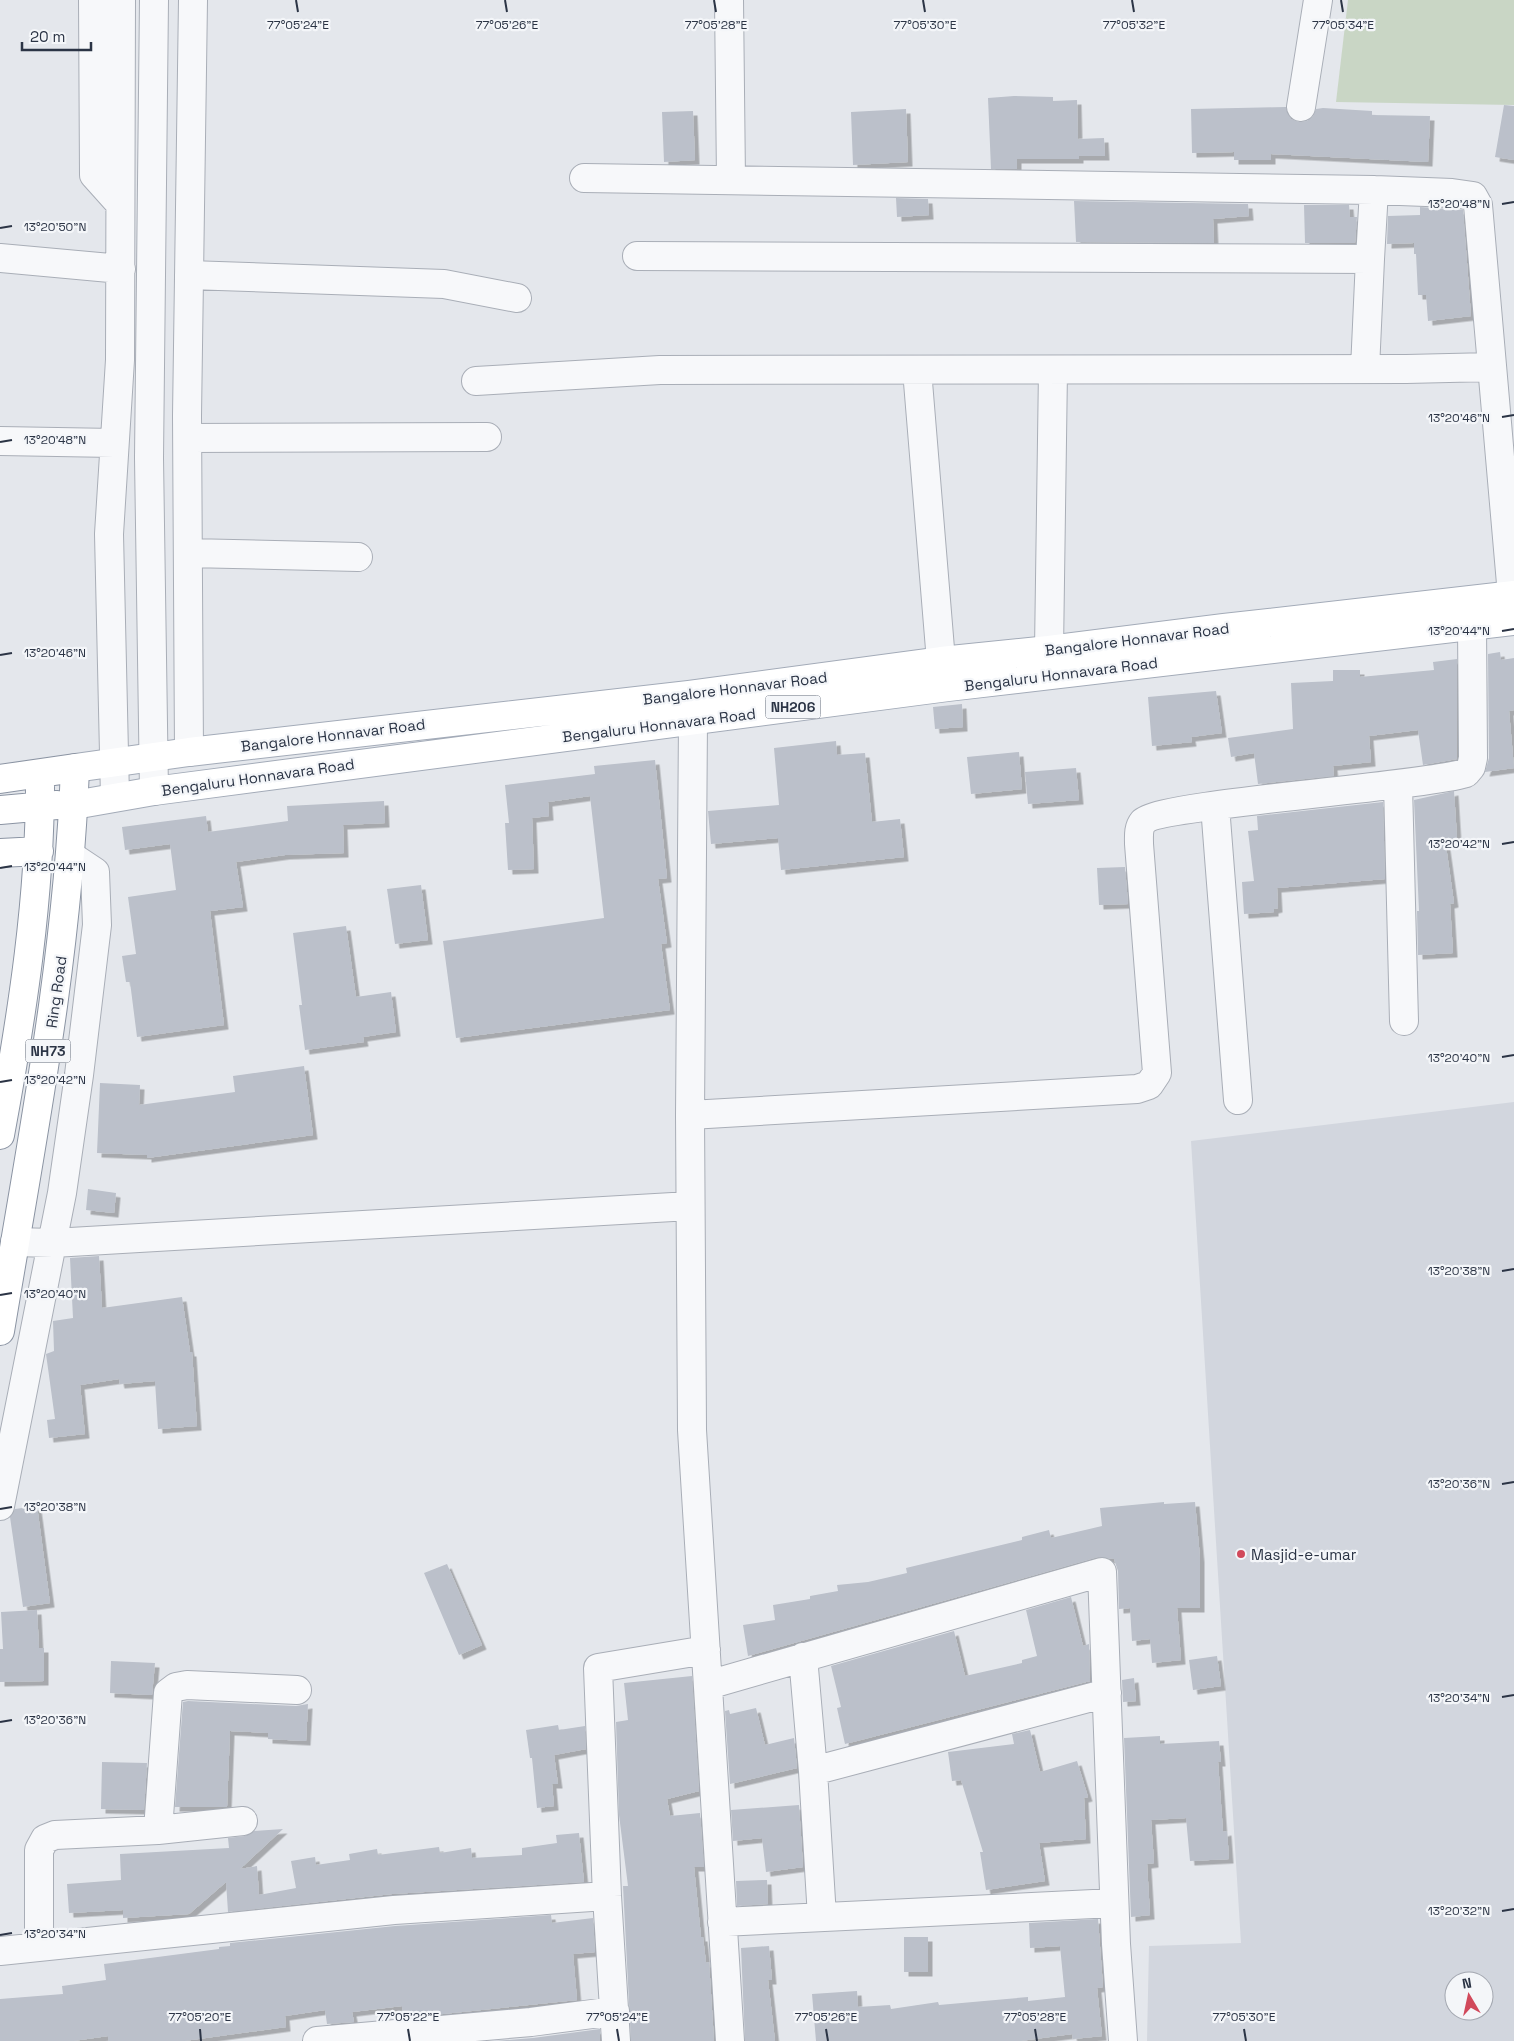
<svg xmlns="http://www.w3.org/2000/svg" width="1514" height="2041" font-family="'Space Grotesk',sans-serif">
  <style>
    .built { fill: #d2d6de; fill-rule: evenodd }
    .green { fill: #c9d6c5 }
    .building { fill: #bbc0ca; filter: url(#shadow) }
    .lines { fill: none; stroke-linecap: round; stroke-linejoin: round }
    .minor-casing { stroke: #a9aeb7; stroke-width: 30 }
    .major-casing { stroke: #a3abb8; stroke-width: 30 }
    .highway-casing { stroke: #8b94a3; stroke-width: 30 }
    .minor { stroke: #f7f8fa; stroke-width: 28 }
    .major { stroke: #fff; stroke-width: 28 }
    .highway { stroke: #fff; stroke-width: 28 }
    .ticks { fill: none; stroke: #2b3445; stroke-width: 2 }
    .poi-dot { fill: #d1495b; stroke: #f4f6f9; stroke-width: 2 }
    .labels { text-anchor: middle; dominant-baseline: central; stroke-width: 4.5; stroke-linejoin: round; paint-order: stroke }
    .shield { fill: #f4f6f9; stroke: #676e7b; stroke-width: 1 }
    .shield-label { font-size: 14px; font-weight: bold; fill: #2b3445 }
    .street-label { font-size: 15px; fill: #2b3445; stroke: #f4f6f9 }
    .poi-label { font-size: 15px; fill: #2b3445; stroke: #f4f6f9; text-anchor: start }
    .ticks-label { font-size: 12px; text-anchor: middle; fill: #2b3445; stroke: #f4f6f9; stroke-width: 4.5; stroke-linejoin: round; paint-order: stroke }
  </style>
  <defs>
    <filter id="shadow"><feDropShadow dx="4.5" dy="4.5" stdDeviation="0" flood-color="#0004"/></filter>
  </defs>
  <rect width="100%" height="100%" fill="#e4e7ec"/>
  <path class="built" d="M 1514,1102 L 1514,2041 L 1147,2041 L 1149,1946 L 1241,1943 L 1191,1141 ZM 1454,1981 L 1484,1981 L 1484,2011 L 1454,2011 Z"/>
  <path class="green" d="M 1348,0 L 1514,0 L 1514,105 L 1336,102 Z"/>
  <path class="building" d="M 1014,96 L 1053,97 L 1053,101 L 1077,100 L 1078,139 L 1104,138 L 1105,156 L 1079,156 L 1079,159 L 1017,159 L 1017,169 L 991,169 L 988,98 Z
    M 1504,105 L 1514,106 L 1514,160 L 1495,157 Z
    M 1286,107 L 1291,119 L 1299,122 L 1307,121 L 1313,116 L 1316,109 L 1323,108 L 1372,111 L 1372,115 L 1430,116 L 1428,162 L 1271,154 L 1271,160 L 1234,160 L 1234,152 L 1192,153 L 1191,109 Z
    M 906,109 L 908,162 L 853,165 L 851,112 Z
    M 693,111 L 695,160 L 664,162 L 662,112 Z
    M 896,198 L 928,199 L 929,215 L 897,217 Z
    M 1074,201 L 1248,204 L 1249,216 L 1213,219 L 1214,243 L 1076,242 Z
    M 1304,205 L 1349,205 L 1350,217 L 1357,217 L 1355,243 L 1305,243 Z
    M 1420,207 L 1463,210 L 1471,316 L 1428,321 L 1426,295 L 1418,295 L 1416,254 L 1414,254 L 1414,243 L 1387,244 L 1388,216 L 1420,215 Z
    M 1500,652 L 1501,660 L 1514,658 L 1514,710 L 1509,711 L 1514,768 L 1485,772 L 1489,758 L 1488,654 Z
    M 1457,659 L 1457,759 L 1423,765 L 1418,730 L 1369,736 L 1371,762 L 1333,766 L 1334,776 L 1258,784 L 1254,753 L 1231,757 L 1228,738 L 1293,729 L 1291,683 L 1333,681 L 1333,670 L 1360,670 L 1360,677 L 1434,670 L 1433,662 Z
    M 1216,691 L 1222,733 L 1191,737 L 1192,742 L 1152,746 L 1148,697 Z
    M 962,704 L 963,727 L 935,729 L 933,707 Z
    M 836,741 L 837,755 L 865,753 L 872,822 L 900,819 L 904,857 L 781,870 L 778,838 L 711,844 L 708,811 L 779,805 L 774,748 Z
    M 1019,752 L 1022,789 L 971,794 L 967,757 Z
    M 655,760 L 667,878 L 658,879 L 667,943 L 661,944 L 670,1010 L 456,1038 L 443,941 L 604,918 L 590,796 L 548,802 L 549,816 L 532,818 L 534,869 L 508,870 L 505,823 L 509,823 L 505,785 L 595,774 L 594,766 Z
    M 1076,768 L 1079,800 L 1028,804 L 1025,772 Z
    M 1454,791 L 1457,838 L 1445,839 L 1454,903 L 1450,904 L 1453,953 L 1418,955 L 1417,911 L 1419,911 L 1414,800 Z
    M 384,801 L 385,823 L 343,825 L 344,853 L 285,855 L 236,862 L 243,907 L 210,911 L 224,1025 L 137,1037 L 130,982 L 126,982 L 122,956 L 136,954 L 128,897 L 176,890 L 170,844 L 125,850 L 122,827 L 206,816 L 208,832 L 288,821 L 287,806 Z
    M 1383,802 L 1385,879 L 1277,888 L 1278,908 L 1274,909 L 1274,912 L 1244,914 L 1242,882 L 1254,881 L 1248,831 L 1258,830 L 1257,816 Z
    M 1125,867 L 1128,904 L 1099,905 L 1097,868 Z
    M 421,885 L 428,940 L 395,944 L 387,889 Z
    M 346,926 L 356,997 L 391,992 L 396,1032 L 363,1037 L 364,1042 L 305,1050 L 299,1005 L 302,1005 L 293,933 Z
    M 304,1066 L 313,1135 L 147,1158 L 147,1155 L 97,1153 L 100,1083 L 140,1085 L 139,1105 L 235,1092 L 233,1076 Z
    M 88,1189 L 116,1193 L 114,1213 L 86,1210 Z
    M 99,1256 L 102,1308 L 182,1297 L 190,1352 L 192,1352 L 197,1426 L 158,1429 L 155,1381 L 120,1384 L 119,1379 L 80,1385 L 85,1434 L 49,1438 L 47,1420 L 55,1419 L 46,1354 L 54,1351 L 53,1321 L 73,1318 L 70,1258 Z
    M 1164,1502 L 1164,1504 L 1195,1502 L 1200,1558 L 1200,1608 L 1177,1608 L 1181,1660 L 1152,1663 L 1150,1639 L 1132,1641 L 1130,1608 L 1119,1609 L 1118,1571 L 1114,1559 L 1098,1557 L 748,1656 L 743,1625 L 775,1620 L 773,1605 L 810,1599 L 810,1596 L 838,1591 L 837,1585 L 868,1582 L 907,1573 L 906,1568 L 1022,1540 L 1022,1537 L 1049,1530 L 1051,1538 L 1102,1526 L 1100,1508 Z
    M 37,1506 L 50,1603 L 23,1607 L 10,1517 L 15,1509 Z
    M 447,1564 L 482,1645 L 459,1655 L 424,1573 Z
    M 1071,1597 L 1083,1646 L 1089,1644 L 1090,1681 L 845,1744 L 837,1708 L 841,1707 L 831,1666 L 954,1631 L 965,1676 L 1022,1663 L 1022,1660 L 1037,1656 L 1026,1610 Z
    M 37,1610 L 39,1648 L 44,1648 L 44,1681 L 0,1682 L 0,1649 L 3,1649 L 1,1612 Z
    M 1217,1656 L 1221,1686 L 1193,1690 L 1189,1660 Z
    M 111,1661 L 155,1663 L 152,1695 L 110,1693 Z
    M 692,1676 L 699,1791 L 667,1799 L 670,1816 L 700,1813 L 704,1867 L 694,1867 L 701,1937 L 703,1937 L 706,1963 L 709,1962 L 714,2041 L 631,2041 L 623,1886 L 628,1886 L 619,1815 L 616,1722 L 628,1720 L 624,1683 Z
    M 1134,1678 L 1136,1701 L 1123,1702 L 1122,1680 Z
    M 188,1701 L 296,1706 L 308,1704 L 306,1741 L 268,1739 L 268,1733 L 230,1731 L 227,1807 L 175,1807 L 183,1702 Z
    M 756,1708 L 765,1745 L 794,1738 L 797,1768 L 730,1784 L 725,1711 L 729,1710 L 730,1714 Z
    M 558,1725 L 559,1730 L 585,1726 L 586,1749 L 554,1755 L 558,1784 L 552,1784 L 554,1806 L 537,1808 L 532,1758 L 530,1758 L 526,1730 Z
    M 1030,1730 L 1040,1772 L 1077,1761 L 1088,1797 L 1084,1798 L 1086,1839 L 1039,1843 L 1045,1881 L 986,1890 L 980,1852 L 983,1852 L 961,1780 L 952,1781 L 948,1752 L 1014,1744 L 1012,1734 Z
    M 1160,1736 L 1160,1744 L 1219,1741 L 1221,1762 L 1218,1762 L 1223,1832 L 1227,1831 L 1229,1859 L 1190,1861 L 1186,1818 L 1151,1820 L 1154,1863 L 1147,1864 L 1150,1915 L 1131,1917 L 1124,1738 Z
    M 102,1762 L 147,1763 L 144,1810 L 101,1809 Z
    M 799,1805 L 803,1867 L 766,1872 L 762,1838 L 733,1841 L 731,1810 Z
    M 283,1829 L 240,1869 L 257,1866 L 259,1895 L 296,1888 L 291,1861 L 315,1857 L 316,1865 L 350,1860 L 349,1854 L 377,1849 L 378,1855 L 439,1847 L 440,1853 L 471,1848 L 472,1858 L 522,1855 L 522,1848 L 557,1843 L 556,1835 L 579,1833 L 584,1882 L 392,1894 L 228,1912 L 226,1882 L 189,1914 L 123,1918 L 123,1910 L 69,1913 L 67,1884 L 121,1880 L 120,1854 L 229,1848 L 228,1838 L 245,1836 L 254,1831 Z
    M 767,1880 L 768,1904 L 737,1906 L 736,1881 Z
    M 551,1915 L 552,1923 L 593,1918 L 595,1952 L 573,1954 L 577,2000 L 404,2018 L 402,2006 L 352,2012 L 354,2022 L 327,2024 L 325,2010 L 285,2016 L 286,2027 L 184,2041 L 108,2041 L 108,2036 L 73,2041 L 0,2041 L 0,1999 L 63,1994 L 62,1986 L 106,1980 L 104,1964 L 219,1949 L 219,1947 L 230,1946 L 230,1943 L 395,1926 Z
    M 1098,1919 L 1103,1987 L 1097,1988 L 1102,2036 L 1073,2039 L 1072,2034 L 1020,2041 L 816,2041 L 812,1994 L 857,1991 L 858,2007 L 890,2005 L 891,2009 L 938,2002 L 939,2005 L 1028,1997 L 1028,2001 L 1065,1997 L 1060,1946 L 1030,1948 L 1029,1923 Z
    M 904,1937 L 928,1937 L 928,1972 L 904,1972 Z
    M 769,1946 L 772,1980 L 768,1980 L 775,2041 L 745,2041 L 741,1948 Z
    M 600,2029 L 600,2041 L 494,2041 L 533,2038 Z"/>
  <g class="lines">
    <g class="minor-casing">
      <path id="minor" d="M 93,0 L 94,175 L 120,204
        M 729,0 L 731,180
        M 1301,107 L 1318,0
        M 584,178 L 1374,190 L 1452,193 L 1473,196 L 1478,205 L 1512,595
        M 637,256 L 1370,259 L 1365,369
        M 0,258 L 121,269
        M 1370,259 L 1374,190
        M 189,275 L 444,284 L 517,298
        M 917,370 L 941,661
        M 476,381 L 660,370 L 1406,369 L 1492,367
        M 188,438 L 487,437
        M 0,441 L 114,443
        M 188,553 L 358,557
        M 1049,650 L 1053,370
        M 693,721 L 690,1115 L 692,1430 L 730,2041
        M 189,752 L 187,416 L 193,0
        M 1398,785 L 1404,1021
        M 154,791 L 149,458 L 154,0
        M 115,797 L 109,534 L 120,360 L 121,0
        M 1215,806 L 1238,1100
        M 690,1115 L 1137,1089 L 1149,1085 L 1157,1073 L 1139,844 C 1139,837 1138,828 1143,822 C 1158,804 1419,787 1466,773 L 1471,767 L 1473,758 L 1472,626
        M 15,1242 L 53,1243 L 690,1206
        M 0,1506 L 62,1193 L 79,1075 L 97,925 L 95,872 L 71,856
        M 803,1657 L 813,1771 L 822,1917
        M 708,1685 L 1102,1572 L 1116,1944 L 1123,2041
        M 813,1771 L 1107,1693
        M 158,1830 L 168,1693 L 176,1687 L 187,1685 L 297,1690
        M 722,1922 L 1114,1903
        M 39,1947 L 39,1850 L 45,1839 L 55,1835 L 158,1830 L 243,1821
        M 0,1951 L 394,1910 L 607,1896
        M 317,2041 L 531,2022 L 615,2011
        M 616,2041 L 607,1896 L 598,1668 L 706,1650"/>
    </g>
    <g class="major-casing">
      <path id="major" d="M 75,768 L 189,752 L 689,695 L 941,661 L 1049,650 L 1224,628 L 1514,595
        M 74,805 L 154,791 L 948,687 L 1514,621"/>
    </g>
    <g class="highway-casing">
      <path id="highway" d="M 0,779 L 75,768 C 68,959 31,1144 0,1331
        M 0,810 L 57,805
        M 0,853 L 39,851
        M 0,1135 C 22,1016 41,895 40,774"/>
    </g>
    <use href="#minor" class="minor"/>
    <use href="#major" class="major"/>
    <use href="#highway" class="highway"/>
  </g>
  <path class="ticks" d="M 296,0 L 298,12M 505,0 L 507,12M 714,0 L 716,12M 923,0 L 925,12M 1132,0 L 1134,12M 1341,0 L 1343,12M 1502,204 L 1514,202M 0,228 L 12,226M 1502,417 L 1514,415M 0,442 L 12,440M 1502,631 L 1514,629M 0,655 L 12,653M 1502,844 L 1514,842M 0,868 L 12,866M 1502,1057 L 1514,1055M 0,1082 L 12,1080M 1502,1271 L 1514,1269M 0,1295 L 12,1293M 1502,1484 L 1514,1482M 0,1509 L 12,1507M 1502,1697 L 1514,1695M 0,1722 L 12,1720M 1502,1911 L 1514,1909M 0,1935 L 12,1933M 200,2029 L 201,2041M 408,2029 L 410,2041M 617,2029 L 619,2041M 826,2029 L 828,2041M 1035,2029 L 1037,2041M 1244,2029 L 1246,2041"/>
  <circle class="poi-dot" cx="1241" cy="1554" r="5"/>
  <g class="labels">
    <g class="shield">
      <rect x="765.5" y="695.5" width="55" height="23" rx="4"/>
      <rect x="25.5" y="1039.5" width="45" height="23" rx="4"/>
    </g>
    <g class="shield-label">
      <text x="793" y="707">NH206</text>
      <text x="48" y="1051">NH73</text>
    </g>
    <g class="street-label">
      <text transform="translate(1137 639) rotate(-7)">Bangalore Honnavar Road</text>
      <text transform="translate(1061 674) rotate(-7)">Bengaluru Honnavara Road</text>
      <text transform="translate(735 688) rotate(-7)">Bangalore Honnavar Road</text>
      <text transform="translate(659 725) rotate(-7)">Bengaluru Honnavara Road</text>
      <text transform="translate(333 735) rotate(-7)">Bangalore Honnavar Road</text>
      <text transform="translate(258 777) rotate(-8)">Bengaluru Honnavara Road</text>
      <text transform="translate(56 992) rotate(-82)">Ring Road</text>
    </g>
    <g class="poi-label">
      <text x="1251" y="1554">Masjid-e-umar</text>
    </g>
  </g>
  <g class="ticks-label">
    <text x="298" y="29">77°05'24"E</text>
    <text x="507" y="29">77°05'26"E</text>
    <text x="716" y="29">77°05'28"E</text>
    <text x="925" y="29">77°05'30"E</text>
    <text x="1134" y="29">77°05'32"E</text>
    <text x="1343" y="29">77°05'34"E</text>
    <text x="1459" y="208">13°20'48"N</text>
    <text x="55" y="231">13°20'50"N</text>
    <text x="1459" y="422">13°20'46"N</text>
    <text x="55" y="444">13°20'48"N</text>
    <text x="1459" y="635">13°20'44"N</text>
    <text x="55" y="657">13°20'46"N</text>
    <text x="1459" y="848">13°20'42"N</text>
    <text x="55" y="871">13°20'44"N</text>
    <text x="1459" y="1062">13°20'40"N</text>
    <text x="55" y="1084">13°20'42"N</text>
    <text x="1459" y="1275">13°20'38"N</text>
    <text x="55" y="1298">13°20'40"N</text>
    <text x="1459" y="1488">13°20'36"N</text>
    <text x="55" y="1511">13°20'38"N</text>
    <text x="1459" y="1702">13°20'34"N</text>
    <text x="55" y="1724">13°20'36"N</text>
    <text x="1459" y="1915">13°20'32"N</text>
    <text x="55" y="1938">13°20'34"N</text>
    <text x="200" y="2021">77°05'20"E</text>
    <text x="408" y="2021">77°05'22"E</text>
    <text x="617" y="2021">77°05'24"E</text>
    <text x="826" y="2021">77°05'26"E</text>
    <text x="1035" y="2021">77°05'28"E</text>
    <text x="1244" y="2021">77°05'30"E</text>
  </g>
  <g transform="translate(1469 1996) rotate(351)"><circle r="24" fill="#f4f6f9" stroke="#a4a8b1"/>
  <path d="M0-4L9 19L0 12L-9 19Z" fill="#d1495b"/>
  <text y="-8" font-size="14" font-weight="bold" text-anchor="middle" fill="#2b3445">N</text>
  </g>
  <path d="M22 42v8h69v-8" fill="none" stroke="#2b3445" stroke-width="2.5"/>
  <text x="30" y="42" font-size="15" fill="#2b3445" stroke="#f4f6f9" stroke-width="4" paint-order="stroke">20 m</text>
</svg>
